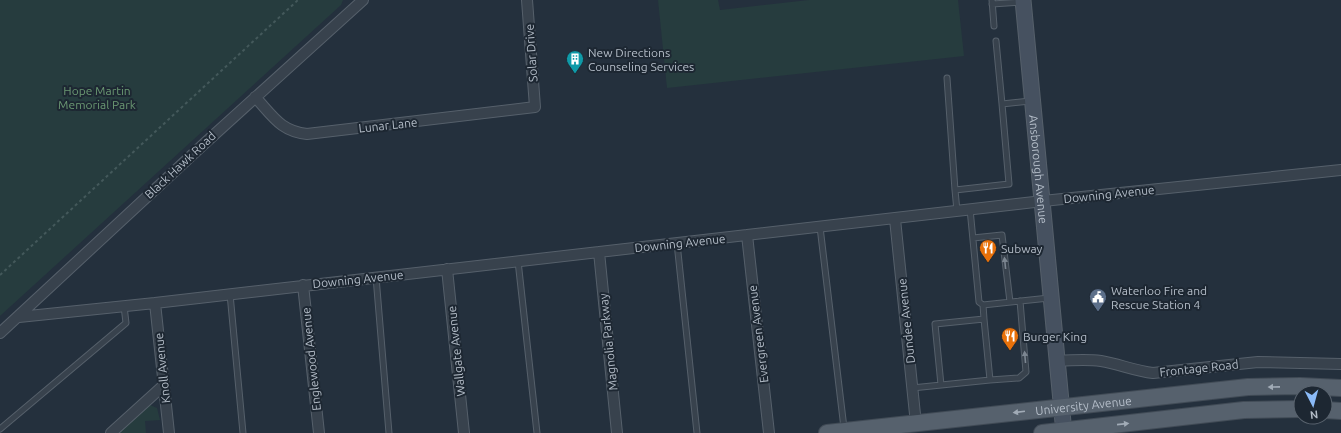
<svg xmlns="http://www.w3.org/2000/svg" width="1341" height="433" font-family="Ubuntu,sans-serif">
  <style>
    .green { fill: #263c3e }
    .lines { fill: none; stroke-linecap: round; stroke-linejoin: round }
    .lane-casing { stroke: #56606b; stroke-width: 7 }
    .street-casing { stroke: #56606b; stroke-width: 12 }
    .secondary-casing { stroke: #56606b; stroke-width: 17 }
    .primary-casing { stroke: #414b56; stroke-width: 18 }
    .path { stroke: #44595b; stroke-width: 2; stroke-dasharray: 3 3; stroke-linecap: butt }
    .lane { stroke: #38424d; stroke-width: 5 }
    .street { stroke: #38424d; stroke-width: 10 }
    .secondary { stroke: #465160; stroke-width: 15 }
    .primary { stroke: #56616d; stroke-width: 16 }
    .oneway { fill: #7c8691 }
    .oneway2 { fill: #a1abb6 }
    .labels { text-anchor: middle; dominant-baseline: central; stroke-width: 4; stroke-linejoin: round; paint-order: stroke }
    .poi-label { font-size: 12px; fill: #b4bdc8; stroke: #1d2732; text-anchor: start }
    .street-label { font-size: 12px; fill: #b4bdc8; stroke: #1d2732 }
    .park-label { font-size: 12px; fill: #6b9973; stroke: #1d2732 }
  </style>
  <rect width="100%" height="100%" fill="#24303d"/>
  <path class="green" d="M 0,0 L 343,0 L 341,5 L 0,316 Z
    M 658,0 L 718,0 L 720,10 L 809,0 L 958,0 L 964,56 L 667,88 Z
    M 150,405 L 157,408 L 160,420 L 145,421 L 146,433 L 119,433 Z"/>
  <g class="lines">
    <g class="lane-casing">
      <path id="lane" d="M 992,0 L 994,26
        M 992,4 L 1023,2
        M 996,41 L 1002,104
        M 947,78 L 955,190
        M 970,209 L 979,302 L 983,305 L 1049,298
        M 957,211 L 955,190 L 1009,184 L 1002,104 L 1030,101
        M 820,227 L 844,428
        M 973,238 L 1002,235 L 1010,302
        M 677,243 L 697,433
        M 518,261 L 537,433
        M 376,277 L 389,433
        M 230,294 L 243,433
        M 983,305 L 984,319
        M 990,380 L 1019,378 L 1026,372 L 1020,301
        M 912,388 L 990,380 L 984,319 L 935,324 L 941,385
        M 0,429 L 126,323 L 124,306"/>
    </g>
    <g class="street-casing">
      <path id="street" d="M 255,97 C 273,116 280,131 307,134 L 535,107 L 527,0
        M 895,219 L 916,424
        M 747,235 L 769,433
        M 599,252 L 617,433
        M 447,269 L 464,433
        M 303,285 L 319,433
        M 155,303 L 169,433
        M 19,317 L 155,303 L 1043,201 L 1341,170
        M 0,333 L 205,143 L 363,0
        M 1058,361 C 1072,360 1087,359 1101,361 C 1119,364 1135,371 1153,373 L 1258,362 L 1341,364
        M 111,433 L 164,385"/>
    </g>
    <g class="secondary-casing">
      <g id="secondary">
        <path id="s1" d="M 1023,0 L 1064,433"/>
      </g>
    </g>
    <g class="primary-casing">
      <g id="primary">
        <path d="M 1325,410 L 1341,411"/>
        <path id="s2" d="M 827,433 L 1248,387 L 1300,386 L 1341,388"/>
        <path d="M 1042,433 L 1244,410 L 1301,409"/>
      </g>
    </g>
    <path class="path" d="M 0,275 L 298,0"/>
    <use href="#lane" class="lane"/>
    <use href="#street" class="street"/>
    <use href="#secondary" class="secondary"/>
    <use href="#primary" class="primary"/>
  </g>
  <defs><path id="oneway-solid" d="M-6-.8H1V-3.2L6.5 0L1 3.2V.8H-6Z"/></defs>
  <g class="oneway">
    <use href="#oneway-solid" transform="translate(1005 263) rotate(-96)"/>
    <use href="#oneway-solid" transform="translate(1025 357) rotate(-95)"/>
  </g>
  <g class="oneway2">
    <use href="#oneway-solid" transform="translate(1274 387) rotate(179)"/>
    <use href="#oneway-solid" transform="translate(1019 412) rotate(173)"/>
    <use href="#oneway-solid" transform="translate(1123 424) rotate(-6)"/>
  </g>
  <defs>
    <g id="building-pin" transform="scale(0.9)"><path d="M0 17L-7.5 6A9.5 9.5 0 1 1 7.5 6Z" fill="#0f9aa8" stroke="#1d2732"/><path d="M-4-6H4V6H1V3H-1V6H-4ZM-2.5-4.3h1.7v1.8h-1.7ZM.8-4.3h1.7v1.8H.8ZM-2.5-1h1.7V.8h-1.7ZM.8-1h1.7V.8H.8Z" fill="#fff"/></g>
    <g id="restaurant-pin" transform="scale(0.9)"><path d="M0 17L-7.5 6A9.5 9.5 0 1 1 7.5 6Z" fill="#e8710a" stroke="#1d2732"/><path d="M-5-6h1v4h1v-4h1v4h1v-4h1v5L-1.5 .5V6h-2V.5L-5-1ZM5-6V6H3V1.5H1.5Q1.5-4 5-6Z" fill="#fff"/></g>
    <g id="civic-pin" transform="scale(0.9)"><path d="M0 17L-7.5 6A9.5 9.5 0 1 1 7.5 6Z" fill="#5c6f8a" stroke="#1d2732"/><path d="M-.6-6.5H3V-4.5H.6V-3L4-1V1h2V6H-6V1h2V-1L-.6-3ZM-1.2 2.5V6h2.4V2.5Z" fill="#fff"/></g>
  </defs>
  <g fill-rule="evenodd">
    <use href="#building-pin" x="575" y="59"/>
    <use href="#restaurant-pin" x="988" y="248"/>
    <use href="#civic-pin" x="1098" y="297"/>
    <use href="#restaurant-pin" x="1010" y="336"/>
  </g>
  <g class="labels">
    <g class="poi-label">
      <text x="588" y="52">New Directions<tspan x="588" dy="14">Counseling Services</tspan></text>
      <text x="1001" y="248">Subway</text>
      <text x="1111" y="290">Waterloo Fire and<tspan x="1111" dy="14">Rescue Station 4</tspan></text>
      <text x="1023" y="336">Burger King</text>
    </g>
    <g class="street-label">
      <text transform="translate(531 53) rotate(-94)">Solar Drive</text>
      <text transform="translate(388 125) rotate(-6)">Lunar Lane</text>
      <text transform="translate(180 165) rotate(-43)">Black Hawk Road</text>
      <text stroke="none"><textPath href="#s1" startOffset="170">Ansborough Avenue</textPath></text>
      <text transform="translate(1109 194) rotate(-6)">Downing Avenue</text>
      <text transform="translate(680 243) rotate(-6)">Downing Avenue</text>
      <text transform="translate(358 279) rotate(-6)">Downing Avenue</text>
      <text transform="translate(906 321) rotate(-96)">Dundee Avenue</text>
      <text transform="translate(758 334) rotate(-97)">Evergreen Avenue</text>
      <text transform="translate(608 342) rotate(-96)">Magnolia Parkway</text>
      <text transform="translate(456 351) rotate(-96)">Wallgate Avenue</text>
      <text transform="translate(311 359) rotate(-96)">Englewood Avenue</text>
      <text transform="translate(162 368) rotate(-96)">Knoll Avenue</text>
      <text transform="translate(1199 368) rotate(-6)">Frontage Road</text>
      <text stroke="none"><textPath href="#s2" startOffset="258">University Avenue</textPath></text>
    </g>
    <g class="park-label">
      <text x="97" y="90">Hope Martin<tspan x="97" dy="14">Memorial Park</tspan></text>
    </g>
  </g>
  <g transform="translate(1313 405) rotate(174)"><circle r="19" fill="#1d2732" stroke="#59636e"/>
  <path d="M0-3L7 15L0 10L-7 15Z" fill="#8abaf7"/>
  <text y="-6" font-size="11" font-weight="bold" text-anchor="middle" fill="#b4bdc8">N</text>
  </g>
</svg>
